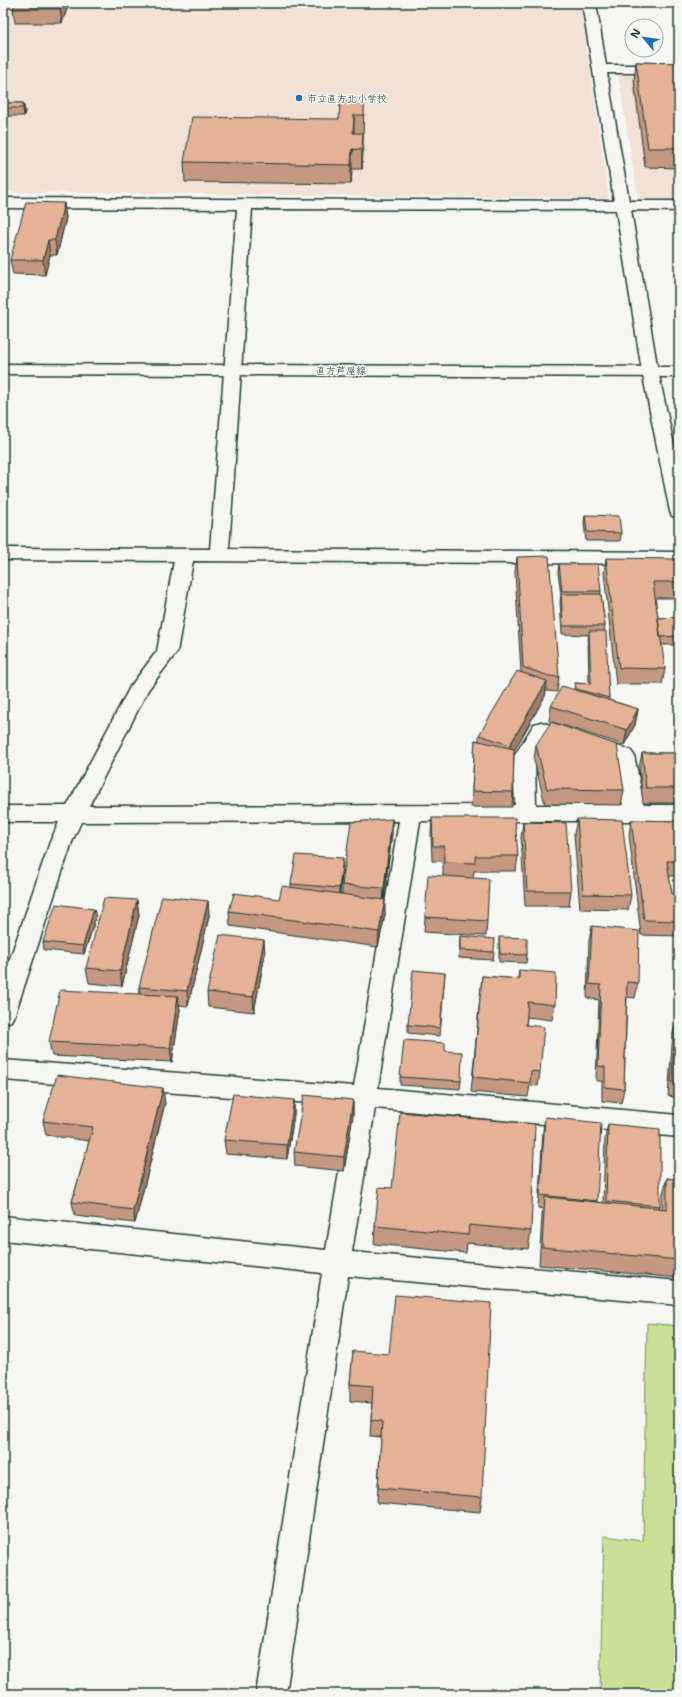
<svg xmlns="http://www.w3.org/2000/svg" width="682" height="1697" font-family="'Shantell Sans','Klee One',sans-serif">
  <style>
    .built { fill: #f1e1d7 }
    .green { fill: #c9e095; stroke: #748e64 }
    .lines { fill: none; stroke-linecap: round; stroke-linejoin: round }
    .minor-casing { stroke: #1f3d34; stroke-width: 3 }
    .primary-casing { stroke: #1f3d34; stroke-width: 3 }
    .minor { fill: #f6f6f2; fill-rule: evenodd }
    .primary { fill: #f6f6f2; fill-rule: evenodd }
    .wall { fill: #c59882; stroke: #1f3d34 }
    .shaded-wall { fill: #a07c6a; stroke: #1f3d34 }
    .building { fill: #e5b197; stroke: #1f3d34 }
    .poi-dot { fill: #1f6fb2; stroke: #f6f6f2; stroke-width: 1.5 }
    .labels { text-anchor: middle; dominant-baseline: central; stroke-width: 3; stroke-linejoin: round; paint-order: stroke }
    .far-poi-label { font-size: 10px; fill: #1f3d34; stroke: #f6f6f2; text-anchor: start }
    .far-street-label { font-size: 10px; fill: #1f3d34; stroke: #f6f6f2 }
  </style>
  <rect width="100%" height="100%" fill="#f6f6f2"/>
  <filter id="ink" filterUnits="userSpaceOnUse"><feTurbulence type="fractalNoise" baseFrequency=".025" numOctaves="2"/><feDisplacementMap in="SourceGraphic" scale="8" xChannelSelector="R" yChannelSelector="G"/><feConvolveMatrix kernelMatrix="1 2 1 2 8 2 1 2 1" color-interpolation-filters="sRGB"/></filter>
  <g filter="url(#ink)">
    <path class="built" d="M 3,3 L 580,3 L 609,198 L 3,192 Z
      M 618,74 L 679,74 L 679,199 L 638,199 Z"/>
    <path class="green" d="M 647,1323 L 679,1326 L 679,1694 L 600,1694 L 604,1536 L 643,1541 Z"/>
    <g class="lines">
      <g class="minor-casing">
        <path id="minor" d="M 582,3 L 596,3 L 606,65 L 679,65 L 679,73 L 607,73 L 629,201 L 679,201 L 679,211 L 631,210 L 658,371 L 679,468 L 679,518 L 672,516 L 670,512 L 642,371 L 616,210 L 252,209 L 229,549 L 679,552 L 679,564 L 193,561 L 177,652 L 148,690 L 89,806 L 515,805 L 513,758 L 534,724 L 541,722 L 630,750 L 634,755 L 644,805 L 679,805 L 679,821 L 420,821 L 378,1088 L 679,1115 L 679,1137 L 375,1108 L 352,1252 L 679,1281 L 679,1305 L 348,1276 L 286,1694 L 256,1694 L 322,1273 L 3,1240 L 3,1216 L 326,1250 L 350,1106 L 3,1080 L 3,1060 L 354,1086 L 399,821 L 81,822 L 72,842 L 15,1014 L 11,1021 L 3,1024 L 3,979 L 50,842 L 59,822 L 3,822 L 3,806 L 67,806 L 130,687 L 157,651 L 174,561 L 3,560 L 3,548 L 210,549 L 237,209 L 3,208 L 3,198 L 614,201 ZM 546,738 L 613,760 L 623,805 L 536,805 L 535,758 Z"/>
      </g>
      <g class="primary-casing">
        <path id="primary" d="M 3,364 L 679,367 L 679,377 L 3,374 Z"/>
      </g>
      <use href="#minor" class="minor"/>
      <use href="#primary" class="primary"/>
    </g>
    <path class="wall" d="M 69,3 L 62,23 L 15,23 L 13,9 Z
      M 636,62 L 679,63 L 679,168 L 645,167 L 634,81 Z
      M 364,102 L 362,169 L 352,169 L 351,184 L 185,182 L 184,162 L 339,119 Z
      M 3,103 L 23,103 L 25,111 L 24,116 L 3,116 Z
      M 64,203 L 66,218 L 57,255 L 50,255 L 45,275 L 13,274 L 10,260 Z
      M 585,515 L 621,533 L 620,541 L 586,541 L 584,523 Z
      M 517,557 L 559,677 L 557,692 L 546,691 L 545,696 L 514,751 L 513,792 L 512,807 L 471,807 L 475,740 L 479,741 L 479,735 L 521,672 L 515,572 Z
      M 606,558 L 679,571 L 679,592 L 678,598 L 655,598 L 658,618 L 679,617 L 679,645 L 661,645 L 665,669 L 662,684 L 616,684 L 604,573 Z
      M 559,564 L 601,591 L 601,594 L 605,626 L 604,631 L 609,700 L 638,709 L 635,725 L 624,745 L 549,721 L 551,706 L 574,689 L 575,683 L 589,684 L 588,639 L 589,635 L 562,634 L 560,602 L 561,595 L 558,572 Z
      M 536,745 L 624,790 L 621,805 L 545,804 L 534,760 Z
      M 642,753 L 679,753 L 679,803 L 643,803 L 639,768 Z
      M 432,818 L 518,856 L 516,871 L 474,871 L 473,878 L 487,921 L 486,936 L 424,932 L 425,917 L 443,876 L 443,861 L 432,861 L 431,833 Z
      M 392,819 L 392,834 L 384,900 L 385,915 L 378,947 L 230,926 L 229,911 L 279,899 L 291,887 L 291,884 L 343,866 L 340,894 L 342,894 L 342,885 Z
      M 577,819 L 631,895 L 628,910 L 580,909 L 574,834 Z
      M 631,820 L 679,821 L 679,876 L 669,876 L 672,894 L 679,902 L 679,936 L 641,935 L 629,835 Z
      M 523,822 L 571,891 L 569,906 L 525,906 L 521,837 Z
      M 137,900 L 139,915 L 122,986 L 89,983 L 86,968 Z
      M 208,901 L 209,916 L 188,1006 L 179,1005 L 180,1010 L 172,1062 L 52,1056 L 49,1042 L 140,994 L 139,987 Z
      M 96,917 L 84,954 L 44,950 L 43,942 Z
      M 592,926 L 638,983 L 635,998 L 627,997 L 624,1089 L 621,1103 L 602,1101 L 602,1081 L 596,1081 L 599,1000 L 587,998 L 589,941 Z
      M 460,936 L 494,952 L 493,960 L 459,958 Z
      M 499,937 L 527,955 L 526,963 L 499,962 Z
      M 265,954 L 254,1012 L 208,1007 L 207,992 Z
      M 519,970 L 555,1005 L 552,1020 L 527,1017 L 526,1025 L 540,1072 L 538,1086 L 530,1085 L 528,1097 L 471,1092 L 482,976 L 518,979 Z
      M 445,973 L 440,1036 L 408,1033 L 408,1025 Z
      M 677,1019 L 679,1019 L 679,1098 L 668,1096 L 673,1033 Z
      M 445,1051 L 461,1081 L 460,1089 L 400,1085 L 400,1077 Z
      M 294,1100 L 294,1114 L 287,1159 L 226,1154 L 224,1140 Z
      M 353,1100 L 353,1115 L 344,1171 L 295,1166 L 294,1152 Z
      M 165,1103 L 135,1223 L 75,1216 L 72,1202 L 89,1141 L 46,1135 L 43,1121 Z
      M 545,1117 L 597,1201 L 597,1203 L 603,1203 L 605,1138 L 608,1124 L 660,1206 L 659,1209 L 662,1209 L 662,1197 L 667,1178 L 679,1180 L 679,1278 L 539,1265 L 542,1216 L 543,1209 L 538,1208 L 543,1131 Z
      M 392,1188 L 531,1231 L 528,1249 L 467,1243 L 466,1253 L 374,1244 L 375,1226 Z
      M 353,1351 L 482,1497 L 480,1512 L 377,1503 L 381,1437 L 370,1436 L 372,1403 L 350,1401 L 350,1384 Z"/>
    <path class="shaded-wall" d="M 62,3 L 69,3 L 62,23 L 60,9 Z
      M 23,103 L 25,111 L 24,116 L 23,108 Z
      M 354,115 L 354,134 L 353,152 L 353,133 Z
      M 363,133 L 363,152 L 362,169 L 362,150 Z
      M 352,149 L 352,169 L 351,184 L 351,165 Z
      M 64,203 L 66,218 L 57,255 L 55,240 Z
      M 48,240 L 50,255 L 45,275 L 43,260 Z
      M 547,681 L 545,696 L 509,760 L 510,745 Z
      M 638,709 L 635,725 L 624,745 L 627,730 Z
      M 392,819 L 392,834 L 383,903 L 384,888 Z
      M 343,858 L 343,866 L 339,896 L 339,888 Z
      M 137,900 L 139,915 L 122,986 L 120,971 Z
      M 385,900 L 385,915 L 378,947 L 379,932 Z
      M 208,901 L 209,916 L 188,1006 L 187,991 Z
      M 94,909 L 96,917 L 84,954 L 83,946 Z
      M 264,940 L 265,954 L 254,1012 L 253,997 Z
      M 178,996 L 180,1010 L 172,1062 L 170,1048 Z
      M 163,1088 L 165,1103 L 135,1223 L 133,1210 Z
      M 294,1100 L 294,1114 L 287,1159 L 287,1145 Z
      M 353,1100 L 353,1115 L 344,1171 L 344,1157 Z"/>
    <path class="building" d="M 15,3 L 62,3 L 60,9 L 13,9 Z
      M 636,62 L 679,63 L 679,148 L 648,148 Z
      M 340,102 L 364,102 L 364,115 L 354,115 L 353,133 L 363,133 L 362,150 L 352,149 L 351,165 L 184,162 L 192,117 L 339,119 Z
      M 3,103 L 23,103 L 23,108 L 3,108 Z
      M 26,202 L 64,203 L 55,240 L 48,240 L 43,260 L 10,260 Z
      M 585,515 L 619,516 L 621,533 L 587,532 Z
      M 549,556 L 559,677 L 549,676 L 523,667 L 517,557 Z
      M 606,558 L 677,559 L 679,571 L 679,582 L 653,582 L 665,669 L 619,668 Z
      M 559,564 L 598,564 L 601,591 L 562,591 Z
      M 561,594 L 601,594 L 605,626 L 563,626 Z
      M 679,617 L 679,636 L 660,637 L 658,618 Z
      M 589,631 L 606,631 L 609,698 L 576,689 L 575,683 L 591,684 Z
      M 517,671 L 547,681 L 510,745 L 479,735 Z
      M 562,686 L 638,709 L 627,730 L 551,706 Z
      M 551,722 L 617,745 L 624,790 L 547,789 L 536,745 Z
      M 475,740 L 514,749 L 513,792 L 472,791 Z
      M 642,753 L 679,753 L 679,788 L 646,788 Z
      M 432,818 L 515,818 L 518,856 L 475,856 L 475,863 L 444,862 L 444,846 L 433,846 Z
      M 392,819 L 384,888 L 342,885 L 351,822 Z
      M 577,819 L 622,820 L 631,895 L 583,894 Z
      M 631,820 L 679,821 L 679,861 L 667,861 L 672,894 L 678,894 L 679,902 L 679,921 L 644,920 Z
      M 523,822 L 566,823 L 571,891 L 527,891 Z
      M 296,855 L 343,858 L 339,888 L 291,884 Z
      M 428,875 L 489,879 L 487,921 L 425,917 Z
      M 282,886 L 385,900 L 379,932 L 229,911 L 234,893 L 279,899 Z
      M 162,896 L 208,901 L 187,991 L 139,987 Z
      M 104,898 L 137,900 L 120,971 L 86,968 Z
      M 56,904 L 94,909 L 83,946 L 43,942 Z
      M 592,926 L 639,931 L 638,983 L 627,982 L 624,1089 L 605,1087 L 605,1067 L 598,1066 L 601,985 L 589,984 Z
      M 220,935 L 264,940 L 253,997 L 207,992 Z
      M 460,936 L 495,939 L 494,952 L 460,950 Z
      M 499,937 L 527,938 L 527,955 L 500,954 Z
      M 413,970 L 445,973 L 440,1028 L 408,1025 Z
      M 519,970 L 556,973 L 555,1005 L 528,1002 L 526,1025 L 544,1027 L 540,1072 L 531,1071 L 530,1083 L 473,1077 L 482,976 L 519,979 Z
      M 60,990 L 178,996 L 170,1048 L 49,1042 Z
      M 677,1019 L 679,1019 L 679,1083 L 671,1082 Z
      M 404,1040 L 445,1043 L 445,1051 L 462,1052 L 461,1081 L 400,1077 Z
      M 57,1075 L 163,1088 L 133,1210 L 72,1202 L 93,1127 L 43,1121 Z
      M 233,1094 L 294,1100 L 287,1145 L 224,1140 Z
      M 304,1095 L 353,1100 L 344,1157 L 294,1152 Z
      M 400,1112 L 535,1124 L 531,1231 L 469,1225 L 468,1235 L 375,1226 L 379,1187 L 392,1188 Z
      M 545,1117 L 601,1123 L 597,1201 L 540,1195 Z
      M 608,1124 L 660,1129 L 660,1206 L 606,1201 Z
      M 667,1178 L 679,1180 L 679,1260 L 542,1247 L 545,1197 L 667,1209 Z
      M 395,1295 L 491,1303 L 482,1497 L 378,1488 L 382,1421 L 371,1420 L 373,1386 L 350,1384 L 353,1351 L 389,1354 Z"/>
  </g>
  <circle class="poi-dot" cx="299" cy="98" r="4"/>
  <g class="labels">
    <g class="far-poi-label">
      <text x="307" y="98">市立直方北小学校</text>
    </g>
    <g class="far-street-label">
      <text x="341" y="370">直方芦屋線</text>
    </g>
  </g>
  <rect width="682" height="1697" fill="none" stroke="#f6f6f2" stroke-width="16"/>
  <rect x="8" y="8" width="666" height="1681" fill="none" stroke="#1f3d34" stroke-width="1.5" filter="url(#ink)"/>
  <g transform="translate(644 38) rotate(299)"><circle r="19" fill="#f6f6f2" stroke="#a0aca6"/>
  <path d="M0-3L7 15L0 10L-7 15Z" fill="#1f6fb2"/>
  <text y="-6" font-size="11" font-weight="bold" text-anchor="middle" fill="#1f3d34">N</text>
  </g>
</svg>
